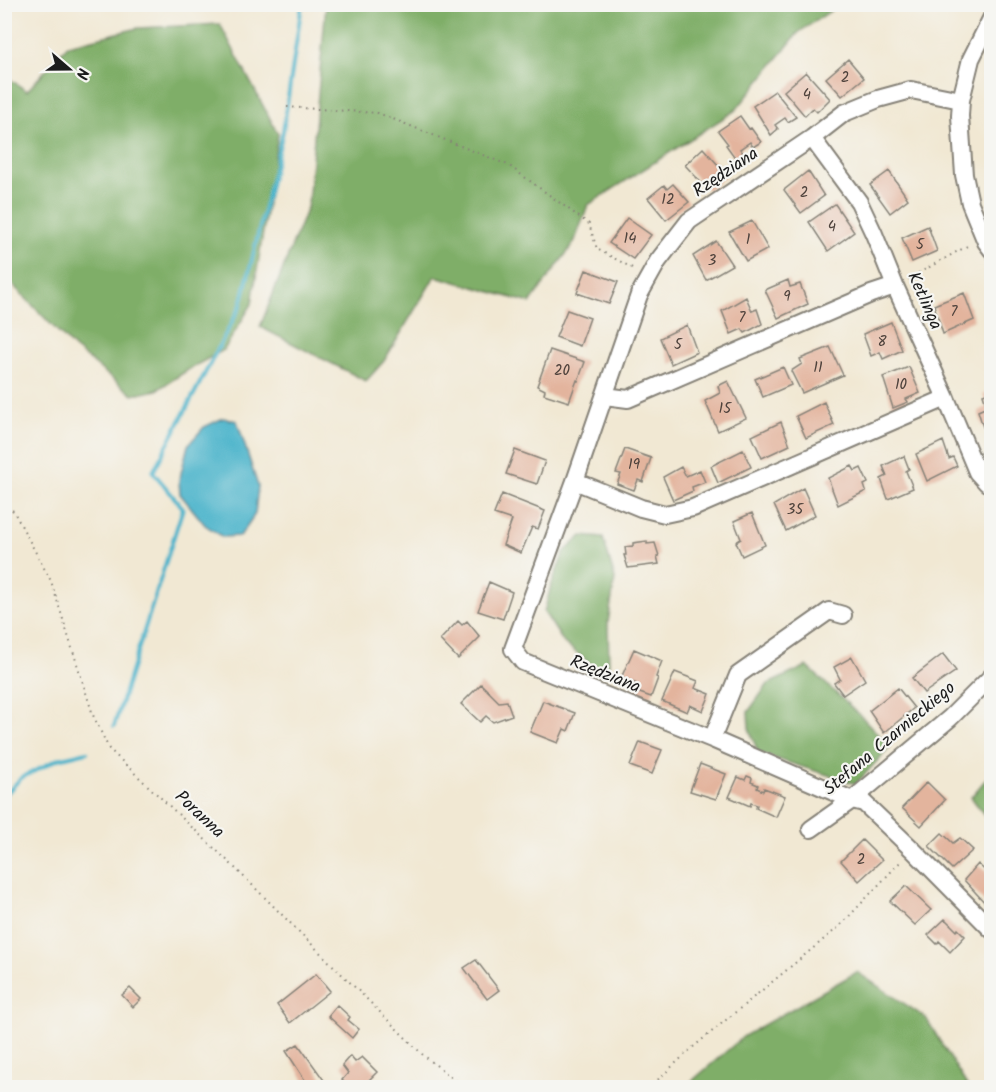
<svg xmlns="http://www.w3.org/2000/svg" width="996" height="1092" font-family="Kalam,sans-serif">
  <style>
    .forest { fill: #7fae68; stroke: #4e6542; stroke-width: 1.5 }
    .water { fill: #4cb4cb; stroke: #346874; stroke-width: 1.5 }
    .lines { fill: none; stroke-linecap: round; stroke-linejoin: round }
    .stream { stroke: #4cb4cb; stroke-width: 4 }
    .building { fill: #e3b49d }
    .minor-casing { stroke: #868278; stroke-width: 20 }
    .path { stroke: #868278; stroke-width: 2; stroke-dasharray: 1.5 4.5; stroke-linecap: butt }
    .minor { stroke: #fff; stroke-width: 16 }
    .labels { text-anchor: middle; dominant-baseline: central; stroke-width: 4.5; stroke-linejoin: round; paint-order: stroke }
    .number-label { font-size: 15px; fill: #4e423c }
    .street-label { font-size: 18px; fill: #1c1c1c; stroke: #f6f6f2 }
  </style>
  <rect width="100%" height="100%" fill="#f6f6f2"/>
  <filter id="ink" filterUnits="userSpaceOnUse"><feTurbulence type="fractalNoise" baseFrequency=".0167" numOctaves="2"/><feDisplacementMap in="SourceGraphic" scale="12" xChannelSelector="R" yChannelSelector="G"/><feConvolveMatrix kernelMatrix="1 2 1 2 8 2 1 2 1" color-interpolation-filters="sRGB"/></filter>
  <filter id="wash" filterUnits="userSpaceOnUse"><feTurbulence type="fractalNoise" baseFrequency=".008" numOctaves="4" result="noise"/><feDisplacementMap in="SourceGraphic" scale="24" xChannelSelector="R" yChannelSelector="G"/><feGaussianBlur stdDeviation="1.35" result="paint"/><feColorMatrix in="noise" values="0 0 0 0 0 0 0 0 0 0 0 0 0 0 0 0 0 1.4 0 .05"/><feComposite in="paint" operator="in"/></filter>
  <g filter="url(#wash)">
    <rect width="100%" height="100%" fill="#f1e8d3"/>
    <path class="forest" d="M 326,5 L 326,4 L 839,5 L 798,33 L 736,110 L 588,205 L 574,243 L 530,303 L 435,276 L 384,361 L 366,381 L 260,327 L 308,205 Z
      M 220,24 L 278,134 L 252,304 L 224,350 L 191,368 L 157,390 L 133,395 L 74,348 L 5,277 L 5,76 L 27,91 L 68,45 L 138,28 Z
      M 582,536 L 603,538 L 615,579 L 608,623 L 609,665 L 601,672 L 564,643 L 544,612 L 550,589 L 564,552 Z
      M 807,666 L 864,719 L 890,747 L 856,784 L 758,753 L 749,728 L 748,712 L 768,684 Z
      M 991,773 L 991,824 L 971,797 Z
      M 857,972 L 926,1018 L 968,1087 L 685,1087 L 744,1036 Z"/>
    <path class="water" d="M 223,418 L 237,421 L 258,486 L 255,514 L 240,536 L 223,537 L 205,525 L 180,494 L 179,481 L 188,445 L 204,427 Z"/>
    <g class="lines">
      <path class="stream" d="M 114,726 L 183,508 L 153,472 L 241,305 L 283,131 L 302,4
        M 4,796 L 21,778 L 58,759 L 87,752"/>
    </g>
    <g id="blocks">
      <path class="building" d="M 848,59 L 864,78 L 842,96 L 826,78 Z
        M 806,72 L 830,99 L 817,112 L 813,108 L 805,116 L 784,91 Z
        M 775,91 L 796,117 L 788,122 L 785,118 L 775,125 L 778,129 L 771,135 L 753,106 Z
        M 740,116 L 749,129 L 751,128 L 761,142 L 753,147 L 750,142 L 740,149 L 744,154 L 736,159 L 726,145 L 728,144 L 718,131 Z
        M 703,148 L 727,175 L 708,190 L 685,165 Z
        M 808,171 L 824,196 L 801,213 L 784,190 Z
        M 889,171 L 908,199 L 890,213 L 870,185 Z
        M 673,184 L 689,202 L 666,220 L 648,198 L 664,185 L 667,189 Z
        M 835,204 L 854,232 L 828,251 L 809,222 Z
        M 627,218 L 651,235 L 633,259 L 609,243 Z
        M 752,221 L 768,249 L 746,261 L 729,232 Z
        M 928,226 L 937,251 L 912,262 L 902,238 Z
        M 716,241 L 732,265 L 706,280 L 693,256 Z
        M 586,270 L 618,282 L 609,304 L 577,293 Z
        M 788,280 L 790,287 L 800,284 L 808,304 L 778,318 L 765,290 Z
        M 964,293 L 974,320 L 943,334 L 934,305 Z
        M 746,297 L 752,311 L 757,309 L 762,324 L 745,333 L 742,329 L 731,334 L 722,311 Z
        M 567,310 L 590,318 L 580,346 L 556,337 Z
        M 891,322 L 902,350 L 883,359 L 880,352 L 871,356 L 863,334 Z
        M 687,325 L 697,352 L 671,364 L 660,338 Z
        M 830,347 L 843,375 L 802,393 L 791,371 L 802,364 L 800,359 Z
        M 550,350 L 585,362 L 578,381 L 577,380 L 569,402 L 544,394 L 545,390 L 537,386 Z
        M 783,367 L 791,385 L 763,397 L 755,379 Z
        M 909,367 L 920,393 L 906,399 L 908,402 L 893,408 L 883,377 Z
        M 728,381 L 746,418 L 718,431 L 705,401 L 720,393 L 718,386 Z
        M 992,391 L 992,423 L 983,427 L 978,411 L 987,407 L 983,394 Z
        M 824,402 L 834,425 L 806,438 L 796,416 Z
        M 781,422 L 790,445 L 762,458 L 752,436 Z
        M 943,441 L 949,459 L 953,457 L 957,466 L 927,481 L 916,454 Z
        M 625,449 L 651,458 L 643,482 L 638,480 L 634,490 L 617,484 L 621,474 L 616,473 Z
        M 515,450 L 545,461 L 537,484 L 506,474 Z
        M 743,450 L 751,467 L 718,483 L 711,466 Z
        M 904,456 L 909,469 L 906,471 L 913,488 L 888,499 L 881,479 L 887,476 L 883,466 Z
        M 852,466 L 855,471 L 861,468 L 868,483 L 864,485 L 866,491 L 838,505 L 828,478 Z
        M 681,467 L 686,476 L 700,470 L 705,482 L 692,487 L 693,491 L 673,500 L 663,477 Z
        M 803,488 L 815,515 L 786,531 L 774,505 Z
        M 502,494 L 545,511 L 538,529 L 532,527 L 521,553 L 503,545 L 512,520 L 494,514 Z
        M 752,513 L 765,545 L 742,556 L 736,542 L 741,539 L 734,521 Z
        M 647,541 L 647,544 L 655,543 L 659,556 L 657,556 L 659,564 L 628,568 L 624,555 L 626,555 L 625,547 L 633,546 L 633,543 Z
        M 489,582 L 512,592 L 503,619 L 478,611 Z
        M 458,621 L 462,625 L 467,621 L 480,637 L 458,659 L 440,640 Z
        M 634,649 L 662,661 L 656,677 L 658,678 L 651,697 L 634,691 L 637,684 L 621,678 Z
        M 943,654 L 956,671 L 924,693 L 912,678 Z
        M 852,657 L 865,680 L 843,695 L 834,683 L 840,679 L 834,667 Z
        M 675,672 L 698,681 L 695,688 L 710,694 L 703,711 L 690,705 L 687,712 L 662,701 Z
        M 481,684 L 499,702 L 507,701 L 512,715 L 493,722 L 486,716 L 480,722 L 461,704 Z
        M 898,688 L 914,708 L 884,733 L 869,711 Z
        M 543,701 L 575,713 L 568,731 L 564,729 L 558,743 L 530,732 Z
        M 640,742 L 662,750 L 652,774 L 630,766 Z
        M 700,764 L 726,774 L 716,799 L 690,791 Z
        M 747,776 L 752,778 L 751,782 L 758,785 L 757,788 L 763,791 L 764,788 L 785,796 L 776,817 L 756,808 L 757,805 L 751,803 L 750,806 L 729,797 L 738,777 L 745,780 Z
        M 927,782 L 945,800 L 921,826 L 902,808 Z
        M 942,833 L 953,843 L 960,838 L 973,850 L 952,869 L 929,846 Z
        M 862,840 L 882,860 L 859,881 L 841,861 Z
        M 978,864 L 992,877 L 992,901 L 987,905 L 964,880 Z
        M 906,886 L 931,910 L 915,925 L 890,901 Z
        M 945,919 L 957,931 L 958,929 L 965,936 L 950,952 L 939,941 L 937,944 L 928,935 Z
        M 476,960 L 499,990 L 487,999 L 464,968 Z
        M 316,974 L 330,991 L 290,1023 L 277,1005 Z
        M 130,988 L 141,999 L 133,1007 L 122,995 Z
        M 337,1005 L 350,1017 L 348,1020 L 359,1029 L 352,1038 L 328,1016 Z
        M 298,1044 L 326,1083 L 319,1088 L 310,1088 L 286,1051 Z
        M 350,1056 L 355,1062 L 362,1057 L 377,1072 L 361,1088 L 349,1088 L 342,1080 L 348,1073 L 342,1065 Z"/>
    </g>
  </g>
  <g filter="url(#ink)">
    <use href="#blocks" fill-opacity="0" stroke="#868278" stroke-width="1.5"/>
    <g class="lines">
      <g class="minor-casing">
        <path id="minor" d="M 992,17 L 971,59 L 961,100 L 960,116 L 964,175 L 970,203 L 986,242 L 992,250
          M 961,100 L 911,90 L 878,99 L 844,113 L 812,138 L 689,221 L 658,261 L 639,295 L 575,481 L 513,649 L 523,662 L 712,739 L 852,800 L 864,803 L 912,849 L 992,930
          M 812,138 L 859,202 L 874,234 L 895,286 L 946,398 L 977,472 L 987,483 L 992,484
          M 605,396 L 628,399 L 871,294 L 895,286
          M 575,481 L 641,508 L 665,514 L 693,508 L 946,398
          M 712,739 L 738,675 L 829,611 L 843,615
          M 811,829 L 852,800 L 950,718 L 992,676"/>
      </g>
      <path class="path" d="M 287,107 L 378,113 L 508,165 L 589,224 L 597,249 L 636,270
        M 908,279 L 969,245
        M 4,501 L 14,512 L 51,581 L 93,715 L 109,749 L 232,865 L 422,1054 L 465,1088
        M 649,1088 L 692,1048 L 840,926 L 902,860"/>
      <use href="#minor" class="minor"/>
    </g>
  </g>
  <g class="labels">
    <g class="number-label">
      <text x="845" y="78">2</text>
      <text x="807" y="95">4</text>
      <text x="804" y="193">2</text>
      <text x="668" y="200">12</text>
      <text x="832" y="227">4</text>
      <text x="630" y="239">14</text>
      <text x="748" y="240">1</text>
      <text x="920" y="245">5</text>
      <text x="712" y="261">3</text>
      <text x="787" y="297">9</text>
      <text x="954" y="312">7</text>
      <text x="742" y="318">7</text>
      <text x="882" y="342">8</text>
      <text x="678" y="345">5</text>
      <text x="818" y="368">11</text>
      <text x="562" y="371">20</text>
      <text x="901" y="385">10</text>
      <text x="725" y="409">15</text>
      <text x="634" y="465">19</text>
      <text x="795" y="510">35</text>
      <text x="861" y="860">2</text>
    </g>
    <g class="street-label">
      <text transform="translate(726 173) rotate(-34)">Rzędziana</text>
      <text transform="translate(924 301) rotate(66)">Ketlinga</text>
      <text transform="translate(605 675) rotate(22)">Rzędziana</text>
      <text transform="translate(890 739) rotate(-40)">Stefana Czarnieckiego</text>
      <text transform="translate(199 815) rotate(43)">Poranna</text>
    </g>
  </g>
  <rect width="996" height="1092" fill="none" stroke="#f6f6f2" stroke-width="24"/>
  <g transform="translate(69 69) rotate(110)" stroke="#f6f6f2" stroke-width="4.5" paint-order="stroke">
  <path d="M0-4.5L10 22L0 15L-10 22Z" fill="#1c1c1c"/>
  <text y="-9" font-size="16" font-weight="bold" text-anchor="middle" fill="#1c1c1c">N</text>
  </g>
</svg>
